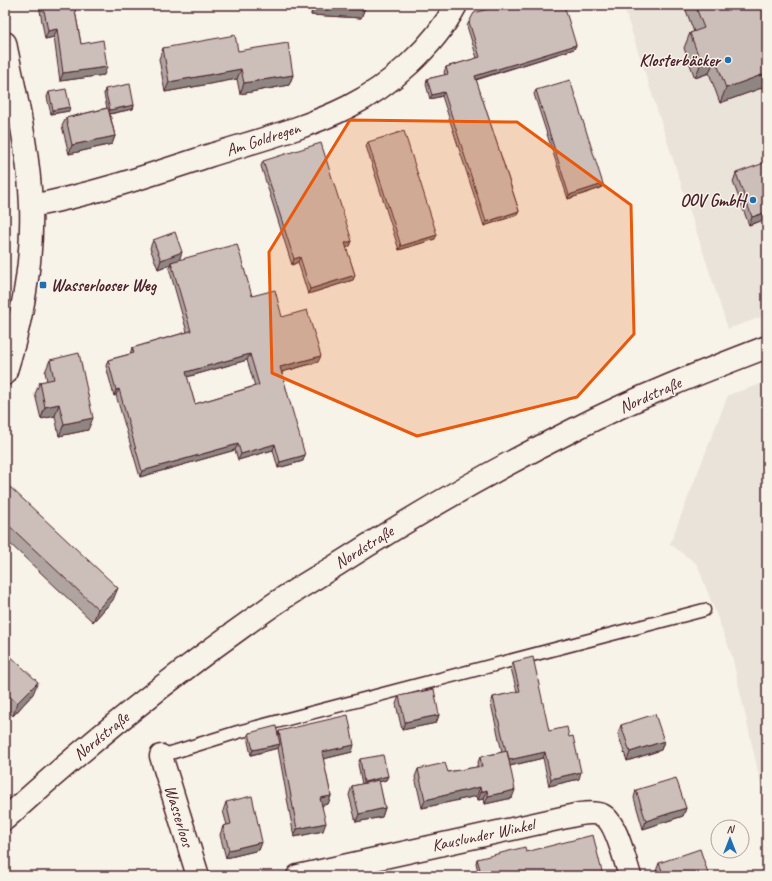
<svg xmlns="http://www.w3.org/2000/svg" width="772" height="881" font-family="Caveat,sans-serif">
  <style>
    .built { fill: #eae3da }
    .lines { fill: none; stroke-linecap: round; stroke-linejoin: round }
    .lane-casing { stroke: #4a1f2b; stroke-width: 15 }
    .street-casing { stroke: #4a1f2b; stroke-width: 25 }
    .primary-casing { stroke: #4a1f2b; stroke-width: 25 }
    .lane { stroke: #f7f3e8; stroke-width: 12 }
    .street { stroke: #f7f3e8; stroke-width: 22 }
    .primary { stroke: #f7f3e8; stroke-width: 22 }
    .wall { fill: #afa49f; stroke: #4a1f2b; fill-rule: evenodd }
    .shaded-wall { fill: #8f8682; stroke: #4a1f2b }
    .building { fill: #ccbfb9; stroke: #4a1f2b; fill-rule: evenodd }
    .marked { fill: #e8590c; fill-opacity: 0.2; stroke: #e8590c; stroke-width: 3; stroke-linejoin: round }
    .poi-dot { fill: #1f6fb2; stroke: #f7f3e8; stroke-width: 1.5 }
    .labels { text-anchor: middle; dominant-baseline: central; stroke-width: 3; stroke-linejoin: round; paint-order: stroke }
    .poi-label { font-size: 17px; font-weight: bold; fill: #4a1f2b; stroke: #f7f3e8; text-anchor: end }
    .street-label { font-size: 17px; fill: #4a1f2b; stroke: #f7f3e8 }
  </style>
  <rect width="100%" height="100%" fill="#f7f3e8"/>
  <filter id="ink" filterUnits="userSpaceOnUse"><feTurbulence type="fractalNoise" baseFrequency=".025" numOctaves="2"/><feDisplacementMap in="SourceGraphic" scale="8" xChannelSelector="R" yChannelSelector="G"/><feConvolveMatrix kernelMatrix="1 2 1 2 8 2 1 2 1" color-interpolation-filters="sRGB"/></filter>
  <g filter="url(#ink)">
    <path class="built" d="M 623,5 L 767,5 L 767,315 L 728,329 Z
      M 767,382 L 767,811 L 732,656 L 697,564 L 670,544 L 728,395 Z"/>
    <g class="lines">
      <g class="lane-casing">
        <path id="lane" d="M 161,756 L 238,732 L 704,610"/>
      </g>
      <g class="street-casing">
        <path id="street" d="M 5,43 C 16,97 29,151 31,206 C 33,262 22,320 5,374
          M 31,206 C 91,195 150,175 208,156 C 255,141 304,129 348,107 C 390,86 434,47 456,5
          M 161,756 L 198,876
          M 298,876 L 580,814 C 587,813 595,812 602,815 C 616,821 625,861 630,876"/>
      </g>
      <g class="primary-casing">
        <path id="primary" d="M 5,819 C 86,745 173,675 263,612 C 286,595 311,581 335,566 C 413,516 493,470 575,429 C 637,397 702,372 767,347"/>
      </g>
      <use href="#lane" class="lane"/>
      <use href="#street" class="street"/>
      <use href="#primary" class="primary"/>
    </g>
    <path class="wall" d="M 39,5 L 74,5 L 81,44 L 104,75 L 60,81 L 54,37 L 45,39 Z
      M 312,5 L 366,5 L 361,18 L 311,15 Z
      M 684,5 L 767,5 L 767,86 L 720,103 L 709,73 L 695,78 L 684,48 L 690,33 L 694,32 Z
      M 469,22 L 576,45 L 574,49 L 476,80 L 519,211 L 517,215 L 484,226 L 442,96 L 430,99 L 426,84 L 427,79 L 445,75 L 444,72 L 446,67 L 477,58 L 467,26 Z
      M 163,48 L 238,51 L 293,75 L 289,85 L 240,94 L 237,79 L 165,92 L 159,59 Z
      M 105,89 L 134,105 L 133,109 L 110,114 L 115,136 L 112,144 L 69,154 L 62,126 L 66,118 L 107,108 L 104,94 Z
      M 536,90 L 603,184 L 601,188 L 568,199 L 534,94 Z
      M 49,92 L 69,111 L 51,114 L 47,97 Z
      M 368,142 L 435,239 L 399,250 L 366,146 Z
      M 263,161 L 352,241 L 350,246 L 346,248 L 355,275 L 353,280 L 308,294 L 298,262 L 292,265 L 261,166 Z
      M 736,173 L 767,219 L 749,225 L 733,182 Z
      M 153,240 L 180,260 L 252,296 L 282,317 L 318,362 L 282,372 L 303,461 L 278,468 L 273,450 L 238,460 L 235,450 L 140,477 L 116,395 L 114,396 L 106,366 L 108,360 L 130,354 L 132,348 L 187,332 L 169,268 L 171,264 L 158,269 L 150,248 ZM 247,360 L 255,386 L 195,404 L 187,377 Z
      M 50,360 L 88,430 L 59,436 L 55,416 L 41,419 L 35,394 L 40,382 L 47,381 L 45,372 Z
      M 5,493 L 113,600 L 93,622 L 5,539 Z
      M 5,651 L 33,694 L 13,716 L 5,708 Z
      M 513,662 L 549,731 L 579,779 L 549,786 L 543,758 L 510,766 L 512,798 L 485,804 L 484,799 L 478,800 L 477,796 L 422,808 L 415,777 L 418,769 L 448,772 L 477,767 L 477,765 L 480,757 L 502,752 L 491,704 L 493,697 L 517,692 L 511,668 Z
      M 399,696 L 439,715 L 436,723 L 402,730 L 396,704 Z
      M 621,725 L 664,741 L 661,750 L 627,761 L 618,734 Z
      M 279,731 L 352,752 L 323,759 L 331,796 L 328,804 L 322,805 L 323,831 L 294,837 L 278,748 L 251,755 L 247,737 L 249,733 L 278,735 Z
      M 360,759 L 388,776 L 386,780 L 379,782 L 385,808 L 382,817 L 356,822 L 349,795 L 352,786 L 362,784 L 358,764 Z
      M 636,790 L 686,808 L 683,816 L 643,829 L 634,798 Z
      M 226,802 L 262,842 L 259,850 L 226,858 L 220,835 L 223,826 L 227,825 L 223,811 Z
      M 526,852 L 603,876 L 479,876 L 476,863 L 477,859 Z
      M 659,863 L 709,876 L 658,876 L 656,871 Z"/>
    <path class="shaded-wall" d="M 314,5 L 366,5 L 361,18 L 311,15 Z
      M 57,29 L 54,37 L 45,39 L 48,31 Z
      M 576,45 L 574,49 L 474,80 L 475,76 Z
      M 715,58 L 709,73 L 695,78 L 701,63 Z
      M 107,67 L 104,75 L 60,81 L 63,73 Z
      M 241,69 L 237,79 L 165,92 L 169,82 Z
      M 767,73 L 767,86 L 720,103 L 726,88 Z
      M 293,75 L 289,85 L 240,94 L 244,83 Z
      M 444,92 L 442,96 L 430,99 L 432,95 Z
      M 134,105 L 133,109 L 108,114 L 110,110 Z
      M 70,107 L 69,111 L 51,114 L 53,110 Z
      M 115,136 L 112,144 L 69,154 L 72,145 Z
      M 603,184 L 601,188 L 568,199 L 569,195 Z
      M 519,211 L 517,215 L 484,226 L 486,222 Z
      M 767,212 L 767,219 L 749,225 L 752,217 Z
      M 437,235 L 435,239 L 399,250 L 401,246 Z
      M 352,241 L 350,246 L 343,249 L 345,243 Z
      M 182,252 L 179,261 L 171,262 L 171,264 L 158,269 L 161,260 Z
      M 300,257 L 298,262 L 292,265 L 294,259 Z
      M 355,275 L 353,280 L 308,294 L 310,289 Z
      M 250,354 L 247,360 L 183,378 L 186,372 Z
      M 321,356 L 318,362 L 278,373 L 280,367 Z
      M 119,389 L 116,395 L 114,396 L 116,390 Z
      M 59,404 L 55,416 L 41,419 L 45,407 Z
      M 93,418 L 88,430 L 59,436 L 64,424 Z
      M 238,444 L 235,450 L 140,477 L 142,471 Z
      M 275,444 L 273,450 L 238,460 L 241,454 Z
      M 305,455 L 303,461 L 278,468 L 280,462 Z
      M 118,588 L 113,600 L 93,622 L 98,609 Z
      M 38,682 L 33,694 L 13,716 L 17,703 Z
      M 439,715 L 436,723 L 402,730 L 405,722 Z
      M 664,741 L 661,750 L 627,761 L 630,752 Z
      M 280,744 L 278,748 L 251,755 L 253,750 Z
      M 354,745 L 352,752 L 319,760 L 322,752 Z
      M 545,752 L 543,758 L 505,767 L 508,760 Z
      M 581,772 L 579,779 L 549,786 L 551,779 Z
      M 388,776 L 386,780 L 363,786 L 364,782 Z
      M 480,787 L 477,796 L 422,808 L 425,800 Z
      M 487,790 L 484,799 L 478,800 L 481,792 Z
      M 515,790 L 512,798 L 485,804 L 488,796 Z
      M 331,796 L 328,804 L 318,806 L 320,798 Z
      M 385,808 L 382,817 L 356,822 L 359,814 Z
      M 686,808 L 683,816 L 643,829 L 646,821 Z
      M 326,823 L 323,831 L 294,837 L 297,829 Z
      M 262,842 L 259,850 L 226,858 L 229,850 Z"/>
    <path class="building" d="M 43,5 L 74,5 L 81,44 L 103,40 L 107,67 L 63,73 L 57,29 L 48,31 Z
      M 501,5 L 564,5 L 576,45 L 475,76 L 519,211 L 486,222 L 444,92 L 432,95 L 427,79 L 448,74 L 446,67 L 480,57 L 469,22 L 474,13 Z
      M 695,5 L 767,5 L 767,73 L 726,88 L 715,58 L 701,63 L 690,33 L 704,28 Z
      M 235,35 L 238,51 L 288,43 L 293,75 L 244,83 L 241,69 L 169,82 L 163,48 Z
      M 570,80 L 603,184 L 569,195 L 536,90 Z
      M 130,84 L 134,105 L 110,110 L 105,89 Z
      M 66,89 L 70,107 L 53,110 L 49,92 Z
      M 108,108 L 115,136 L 72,145 L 66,118 Z
      M 404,131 L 437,235 L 401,246 L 368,142 Z
      M 321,143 L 352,241 L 345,243 L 355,275 L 310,289 L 300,257 L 294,259 L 263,161 Z
      M 767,162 L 767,212 L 752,217 L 736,173 Z
      M 175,232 L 182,252 L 161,260 L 153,240 Z
      M 237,244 L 252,296 L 275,290 L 282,317 L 307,310 L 321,356 L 280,367 L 305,455 L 280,462 L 275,444 L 241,454 L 238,444 L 142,471 L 119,389 L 116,390 L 108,360 L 134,353 L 132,348 L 191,331 L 171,262 ZM 250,354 L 259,385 L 195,404 L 186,372 Z
      M 79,353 L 93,418 L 64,424 L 59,404 L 45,407 L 40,382 L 54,379 L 50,360 Z
      M 10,487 L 118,588 L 98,609 L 5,522 L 5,493 Z
      M 5,651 L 38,682 L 17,703 L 5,692 Z
      M 533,657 L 549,731 L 567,727 L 569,737 L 573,736 L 581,772 L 551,779 L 545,752 L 509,760 L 507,751 L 506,751 L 493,697 L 520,691 L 513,662 Z
      M 434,689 L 439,715 L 405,722 L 399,696 Z
      M 655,714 L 664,741 L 630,752 L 621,725 Z
      M 348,715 L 354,745 L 322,752 L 331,796 L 320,798 L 326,823 L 297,829 L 279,731 Z
      M 276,726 L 280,744 L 253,750 L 249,733 Z
      M 507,751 L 515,790 L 488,796 L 487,790 L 481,792 L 480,787 L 425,800 L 418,769 L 445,763 L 448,772 L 482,766 L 480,757 Z
      M 383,755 L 388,776 L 364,782 L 360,759 Z
      M 676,778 L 686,808 L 646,821 L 636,790 Z
      M 379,780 L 385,808 L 359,814 L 352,786 Z
      M 252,796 L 262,842 L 229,850 L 223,826 L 231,824 L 226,802 Z
      M 593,835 L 603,876 L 482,876 L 477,859 L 525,847 L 526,852 Z
      M 700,849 L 709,876 L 664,876 L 659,863 Z"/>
  </g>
  <path class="marked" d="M 350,120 L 517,122 L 631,205 L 634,334 L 577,397 L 417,436 L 272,373 L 269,252 Z"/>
  <g class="poi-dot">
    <circle cx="728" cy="60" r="4"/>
    <circle cx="753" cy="200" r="4"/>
    <rect x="39" y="281" width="8" height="8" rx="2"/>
  </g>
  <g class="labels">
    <g class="poi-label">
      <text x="720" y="60">Klosterbäcker</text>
      <text x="745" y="200">OOV GmbH</text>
      <text x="51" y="285" text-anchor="start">Wasserlooser Weg</text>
    </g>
    <g class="street-label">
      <text transform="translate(263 139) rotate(-18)">Am Goldregen</text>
      <text transform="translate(650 395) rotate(-24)">Nordstraße</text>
      <text transform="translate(364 547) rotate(-32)">Nordstraße</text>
      <text transform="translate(101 736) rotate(-39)">Nordstraße</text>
      <text transform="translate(179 816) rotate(73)">Wasserloos</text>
      <text transform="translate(483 835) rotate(-12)">Kauslunder Winkel</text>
    </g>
  </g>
  <rect width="772" height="881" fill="none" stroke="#f7f3e8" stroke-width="20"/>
  <rect x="10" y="10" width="752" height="861" fill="none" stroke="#4a1f2b" stroke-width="1.5" filter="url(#ink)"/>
  <g transform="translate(730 839)"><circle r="19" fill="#f7f3e8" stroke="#b29e9c"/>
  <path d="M0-3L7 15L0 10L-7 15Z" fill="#1f6fb2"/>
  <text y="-6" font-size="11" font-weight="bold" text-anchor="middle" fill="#4a1f2b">N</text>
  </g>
</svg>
